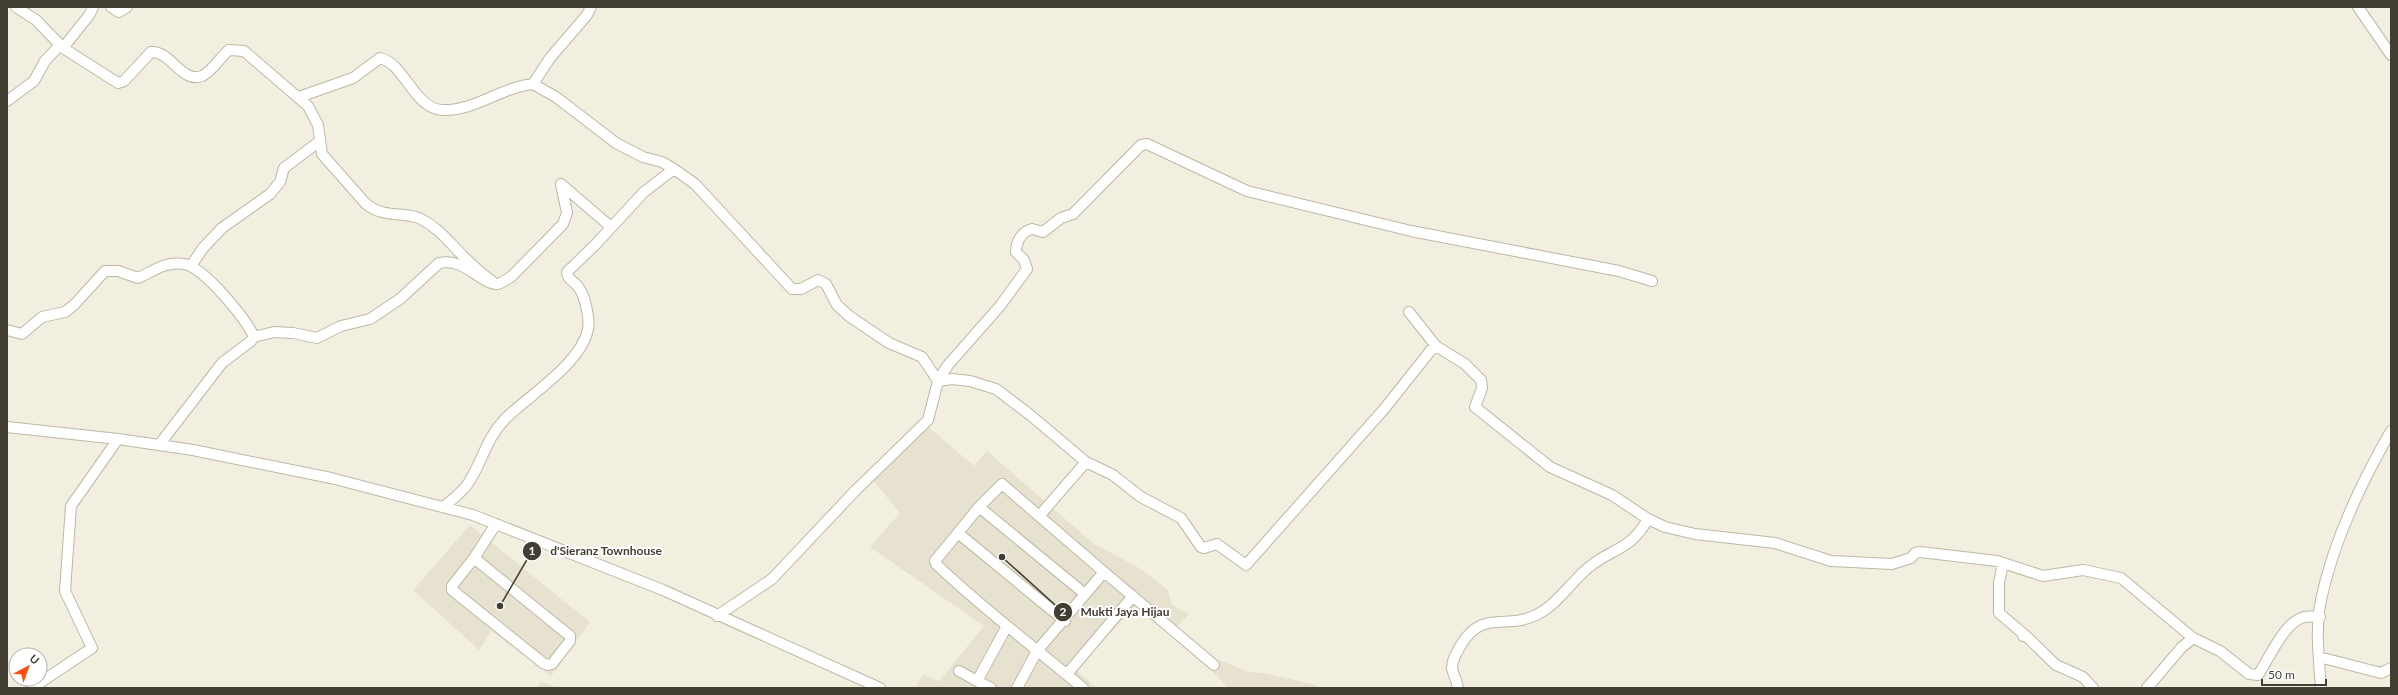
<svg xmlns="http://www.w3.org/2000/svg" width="2398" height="695" font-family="Lato,sans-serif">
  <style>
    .residential { fill: #e6e2cf }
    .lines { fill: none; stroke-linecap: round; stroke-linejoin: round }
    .street-casing { stroke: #bdb8a4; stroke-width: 12 }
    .street { stroke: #fff; stroke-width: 10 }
    .leader { fill: none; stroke: #433e32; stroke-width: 1.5 }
    .callout-dot { fill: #433e32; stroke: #fff; stroke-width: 1.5 }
    .mark-label { font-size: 12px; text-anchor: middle; font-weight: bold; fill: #fff }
    .callout-label { font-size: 12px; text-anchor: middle; font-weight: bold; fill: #433e32; stroke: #fff; stroke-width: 4; stroke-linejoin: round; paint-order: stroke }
  </style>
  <rect width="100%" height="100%" fill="#f2efe1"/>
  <path class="residential" d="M 924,423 L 974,466 L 987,451 L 1094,544 L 1139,568 L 1168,590 L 1172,605 L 1189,614 L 1176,628 L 1217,659 L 1249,672 L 1263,673 L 1317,685 L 1316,688 L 1228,688 L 1208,667 L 1136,605 L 1076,670 L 1097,688 L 916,688 L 923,674 L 939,681 L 984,626 L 870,547 L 900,513 L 871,478 Z
    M 470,525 L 590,622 L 551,676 L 492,631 L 479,650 L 413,590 Z
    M 541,681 L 558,688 L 536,688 Z"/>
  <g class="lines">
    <g class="street-casing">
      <path id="street" d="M 16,7 L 36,20 L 63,48 L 118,83 L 124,81 L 151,52 C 170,50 182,84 202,76 C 213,71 220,57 229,50 L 244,51 L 308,106 L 318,125 L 322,154 L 366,204 C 385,219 405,211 421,219 C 439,228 449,242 463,256 C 472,265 482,274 493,282
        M 111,7 L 119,12 L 127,7
        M 2358,7 L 2391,55
        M 63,48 L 90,14 L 93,7
        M 533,84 L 550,58 L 587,15 L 591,7
        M 299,97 L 353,78 L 380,58 C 404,63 414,108 442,110 C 476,111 501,87 533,84 L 556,97 L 616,143 L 643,157 L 662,162 L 674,169 L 695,184 L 792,289 L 801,289 L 818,280 L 826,284 L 837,305 L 849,316 L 889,343 L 922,357 L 938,381
        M 7,101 L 34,81 L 45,61 L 60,45
        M 561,184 L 611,227
        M 191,266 L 203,248 L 222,228 L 270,194 L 280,182 L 284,168 L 320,141
        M 1409,312 L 1436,346 L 1465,364 L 1481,380 L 1482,388 L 1475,407 L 1550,467 L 1612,495 L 1648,519
        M 7,330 L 22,334 L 42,317 L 65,312 L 74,305 L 105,271 L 118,271 L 138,278 C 154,271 165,261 184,264 C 204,267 246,319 254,337 L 251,341 L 222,363 L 159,445
        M 254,337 L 274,332 L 293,333 L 317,338 L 341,326 L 370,319 L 400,299 L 439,263 C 465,257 480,284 497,284 C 501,284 507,279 511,277 L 563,224 L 567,213 L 561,184
        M 938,381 L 952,379 L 970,381 L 996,389 L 1029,414 L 1086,462 L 1113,475 L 1141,497 L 1181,518 L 1201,547 L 1204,548 L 1217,544 L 1246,565 L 1385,408 L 1431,350 L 1436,346
        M 7,427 L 118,439 L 193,450 L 331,478 L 473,515 L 663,590 L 880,688
        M 443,507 C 452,500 463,492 469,482 C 483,460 486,439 505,419 C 529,395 581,364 588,329 C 590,319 585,296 579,288 C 576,282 567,280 567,272 L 595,245 L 644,192 L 674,169
        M 979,507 L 1085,594
        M 1040,515 L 1086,462
        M 958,533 L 1065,621
        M 474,558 L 570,636 L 570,641 L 552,664 L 548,665 L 543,663 L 452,590 L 452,586 L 474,558 L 496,524
        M 2003,563 L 1999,583 L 1999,613 L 2026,636
        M 1104,572 L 1214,665
        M 717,616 L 772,579 L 855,491 L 928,420 L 938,381 L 948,365 L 1000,306 L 1027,269 L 1024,260 L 1016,252 C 1016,242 1021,232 1032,229 L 1043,232 L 1061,218 L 1073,214 L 1141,145 L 1147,144 L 1247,191 L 1411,231 L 1619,271 L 1652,281
        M 2023,636 L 2026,636 L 2056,665 L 2083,677 L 2093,688
        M 2319,657 L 2381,673 L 2391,668
        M 959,671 L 977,681 L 1007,626
        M 1067,674 L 1133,596
        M 977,681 L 991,688
        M 32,688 L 92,648 L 65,591 L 71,506 L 118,439
        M 1017,688 L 1037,651 L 1104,572 L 1002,484 L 979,507 L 935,561 L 936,564 C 982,608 1034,647 1083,688
        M 1458,688 C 1457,681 1453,674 1452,668 C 1452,659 1457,652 1461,645 C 1482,609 1506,630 1536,615 C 1557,605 1570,583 1588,568 C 1613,547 1629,552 1648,519 L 1665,527 L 1695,534 L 1775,543 L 1831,561 L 1892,564 L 1911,558 L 1915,553 L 1920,552 L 1997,561 L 2043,576 L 2083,570 L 2121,578 L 2193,638 L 2220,651 L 2249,674 L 2258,675 C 2269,659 2284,622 2304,617 C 2309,616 2315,617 2320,617
        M 2147,688 L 2182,647 L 2193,638
        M 2321,688 C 2319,660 2315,628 2321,600 C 2333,543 2362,481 2391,431"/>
    </g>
    <use href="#street" class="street"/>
  </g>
  <path class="leader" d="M500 606L532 551M1002 557L1063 612"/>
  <g class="callout-dot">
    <circle cx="500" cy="606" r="4"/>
    <circle cx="1002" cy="557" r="4"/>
    <circle cx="532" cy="551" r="10"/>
    <circle cx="1063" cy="612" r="10"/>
  </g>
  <g class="mark-label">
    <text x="532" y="555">1</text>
    <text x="1063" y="616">2</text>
  </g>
  <g class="callout-label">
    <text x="606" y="555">d'Sieranz Townhouse</text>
    <text x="1125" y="616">Mukti Jaya Hijau</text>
  </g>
  <rect width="2398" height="695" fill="none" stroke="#433e32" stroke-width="16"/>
  <g transform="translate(28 667) rotate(41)"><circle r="19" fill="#ffffff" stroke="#b4b2ad"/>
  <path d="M0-3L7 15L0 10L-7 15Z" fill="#ff4e0b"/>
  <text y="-6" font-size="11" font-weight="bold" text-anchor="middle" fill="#433e32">U</text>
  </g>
  <path d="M2262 679v6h64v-6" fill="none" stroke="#433e32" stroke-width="2"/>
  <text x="2268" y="679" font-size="12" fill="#433e32" stroke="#ffffff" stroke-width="3" paint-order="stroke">50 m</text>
</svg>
